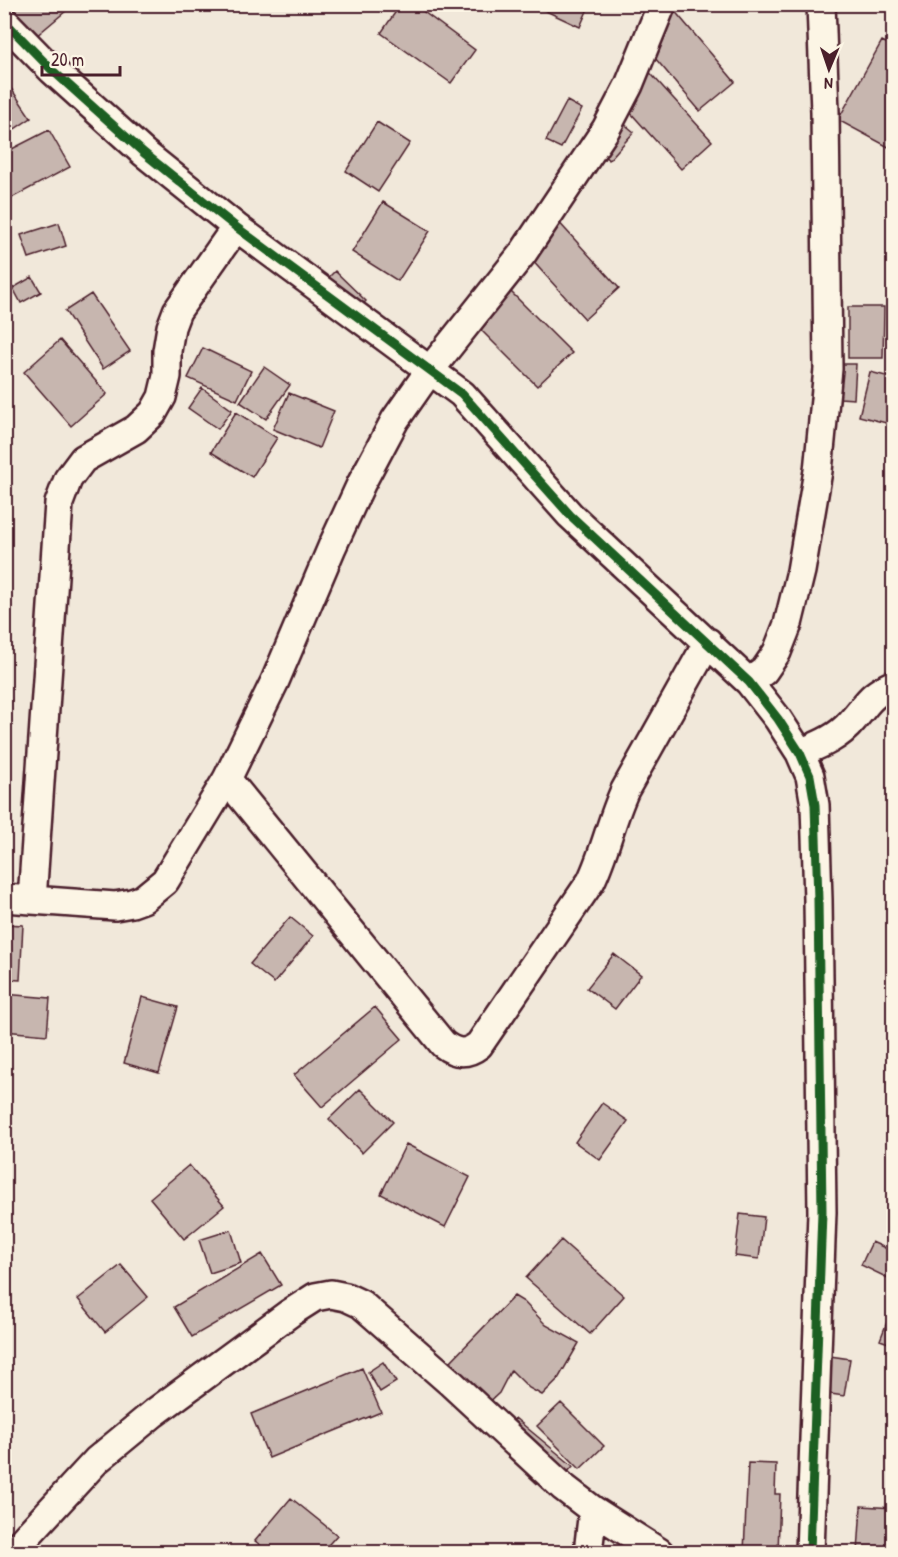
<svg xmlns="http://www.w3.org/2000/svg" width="898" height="1557" font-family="'Patrick Hand',sans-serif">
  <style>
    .building { fill: #c7b6af; stroke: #4a1f2b; stroke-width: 1.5 }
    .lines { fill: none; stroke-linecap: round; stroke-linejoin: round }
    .minor-casing { stroke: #4a1f2b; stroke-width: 32 }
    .minor { stroke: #fcf5e5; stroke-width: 27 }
    .cycleway-casing { stroke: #fcf5e5; stroke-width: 13 }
    .cycleway { stroke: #1b5e20; stroke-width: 9 }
  </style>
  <rect width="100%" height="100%" fill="#f1e8da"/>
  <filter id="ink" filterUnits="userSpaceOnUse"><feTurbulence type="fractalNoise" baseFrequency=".0167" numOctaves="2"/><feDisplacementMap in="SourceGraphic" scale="12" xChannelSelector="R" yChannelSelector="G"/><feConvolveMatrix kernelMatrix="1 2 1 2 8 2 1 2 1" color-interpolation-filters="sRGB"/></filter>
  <g filter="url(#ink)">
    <path class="building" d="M 4,4 L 73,5 L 29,42 L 4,13 Z
      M 401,4 L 413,4 L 475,50 L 451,83 L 381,33 Z
      M 531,4 L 590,4 L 580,27 Z
      M 673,9 L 735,82 L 700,111 L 638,38 Z
      M 882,41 L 894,47 L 894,150 L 838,120 Z
      M 643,65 L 712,141 L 681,169 L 612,92 Z
      M 4,78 L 31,118 L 4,136 Z
      M 567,101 L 582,109 L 561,148 L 546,141 Z
      M 617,118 L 634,132 L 609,160 L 592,146 Z
      M 377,122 L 410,143 L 378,192 L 346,171 Z
      M 49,130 L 70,167 L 4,202 L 4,153 Z
      M 383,202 L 430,231 L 398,281 L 352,252 Z
      M 555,218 L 619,288 L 585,319 L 521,248 Z
      M 59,223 L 66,246 L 29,258 L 21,235 Z
      M 335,271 L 366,301 L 353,314 L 322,284 Z
      M 32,277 L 41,292 L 21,303 L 13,288 Z
      M 502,283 L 572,353 L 537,386 L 467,316 Z
      M 91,294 L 130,351 L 103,369 L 65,311 Z
      M 848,307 L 884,307 L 883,358 L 848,358 Z
      M 60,340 L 107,394 L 71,426 L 24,372 Z
      M 203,348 L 251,371 L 237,400 L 188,378 Z
      M 842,364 L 856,364 L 854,399 L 840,398 Z
      M 264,367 L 290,385 L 266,419 L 240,402 Z
      M 870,372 L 894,378 L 894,425 L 859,416 Z
      M 202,388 L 232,410 L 218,429 L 188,408 Z
      M 289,393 L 334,411 L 319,448 L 273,429 Z
      M 236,412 L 277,438 L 252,477 L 211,452 Z
      M 290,917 L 313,936 L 274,983 L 250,964 Z
      M 4,924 L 23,925 L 20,980 L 4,979 Z
      M 614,954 L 641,975 L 615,1009 L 587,988 Z
      M 4,994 L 50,998 L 47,1035 L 4,1031 Z
      M 142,997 L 178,1007 L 159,1073 L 124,1063 Z
      M 375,1007 L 402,1039 L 322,1107 L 294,1075 Z
      M 360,1089 L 393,1122 L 362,1153 L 329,1119 Z
      M 602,1103 L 628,1121 L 600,1160 L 575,1142 Z
      M 406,1144 L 470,1177 L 445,1227 L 381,1194 Z
      M 189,1165 L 224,1206 L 184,1239 L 150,1198 Z
      M 740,1214 L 764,1217 L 759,1259 L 735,1256 Z
      M 231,1230 L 241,1263 L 210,1273 L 199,1240 Z
      M 561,1240 L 624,1296 L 590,1334 L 526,1278 Z
      M 872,1242 L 894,1252 L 894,1281 L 861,1265 Z
      M 262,1254 L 281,1285 L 192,1337 L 174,1307 Z
      M 121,1265 L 148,1297 L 105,1332 L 78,1299 Z
      M 514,1296 L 524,1302 L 546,1325 L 579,1343 L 558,1379 L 542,1395 L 529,1388 L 511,1370 L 499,1393 L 485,1406 L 445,1372 L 451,1361 Z
      M 894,1304 L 894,1345 L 880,1340 Z
      M 830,1356 L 850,1359 L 844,1396 L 824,1393 Z
      M 383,1362 L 396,1382 L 380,1392 L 368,1372 Z
      M 362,1368 L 381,1412 L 269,1458 L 251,1414 Z
      M 561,1403 L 604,1446 L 580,1469 L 537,1426 Z
      M 515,1418 L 573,1466 L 559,1482 L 501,1435 Z
      M 748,1463 L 776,1464 L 775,1494 L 780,1494 L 778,1552 L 744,1552 Z
      M 291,1498 L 337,1535 L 322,1552 L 269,1552 L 255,1541 Z
      M 861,1506 L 894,1508 L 894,1552 L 858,1552 Z"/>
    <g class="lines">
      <g class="minor-casing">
        <path id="minor" d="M 4,21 L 52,70 L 144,153 L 236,227 L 462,394 L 570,515 L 749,682 L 778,719 L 800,753 L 810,776 L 815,805 L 818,900 L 822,1212 L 810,1552
          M 749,682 L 764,671 L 777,652 L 788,624 L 801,571 L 818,471 L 828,369 L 825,112 L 821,4
          M 800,753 C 819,745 838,738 852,721 C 869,702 868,696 894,684
          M 227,779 L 443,1044 C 456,1054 466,1055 479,1045 L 591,881 C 605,852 611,820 625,790 L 708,642
          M 4,898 L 115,906 L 132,903 L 143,899 L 165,881 L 227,779 L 275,681 L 332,547 L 361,484 L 395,420 L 430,370 L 523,253 L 606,129 L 629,85 L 662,4
          M 32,900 L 59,503 L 68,479 L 83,459 L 136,429 L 153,413 L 162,397 L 167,376 L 167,351 L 171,327 L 177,311 L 236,227
          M 12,1552 L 97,1460 L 154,1413 L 290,1313 L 315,1297 L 331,1294 L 346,1297 L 361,1304 L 451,1383 L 563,1487 L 593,1510 L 659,1552
          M 588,1552 L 593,1510"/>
      </g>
      <use href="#minor" class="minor"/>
      <g class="cycleway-casing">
        <path id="cycleway" d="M 4,21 L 52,70 L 144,153 L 236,227 L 462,394 L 570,515 L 749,682 L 778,719 L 800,753 L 810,776 L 815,805 L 818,900 L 822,1212 L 810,1552"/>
      </g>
      <use href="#cycleway" class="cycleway"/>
    </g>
  </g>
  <rect width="898" height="1557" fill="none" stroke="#fcf5e5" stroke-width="24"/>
  <rect x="12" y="12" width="874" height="1533" fill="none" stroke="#4a1f2b" stroke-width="2" filter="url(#ink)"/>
  <g transform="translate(829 69) rotate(182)" stroke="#fcf5e5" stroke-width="4.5" paint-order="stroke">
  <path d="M0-4.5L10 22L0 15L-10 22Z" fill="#4a1f2b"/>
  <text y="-9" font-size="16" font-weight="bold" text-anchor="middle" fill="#4a1f2b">N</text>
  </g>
  <path d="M42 66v9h78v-9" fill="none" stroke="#4a1f2b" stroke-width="3"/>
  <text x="51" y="66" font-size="18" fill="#4a1f2b" stroke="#fcf5e5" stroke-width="4.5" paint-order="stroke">20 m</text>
</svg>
